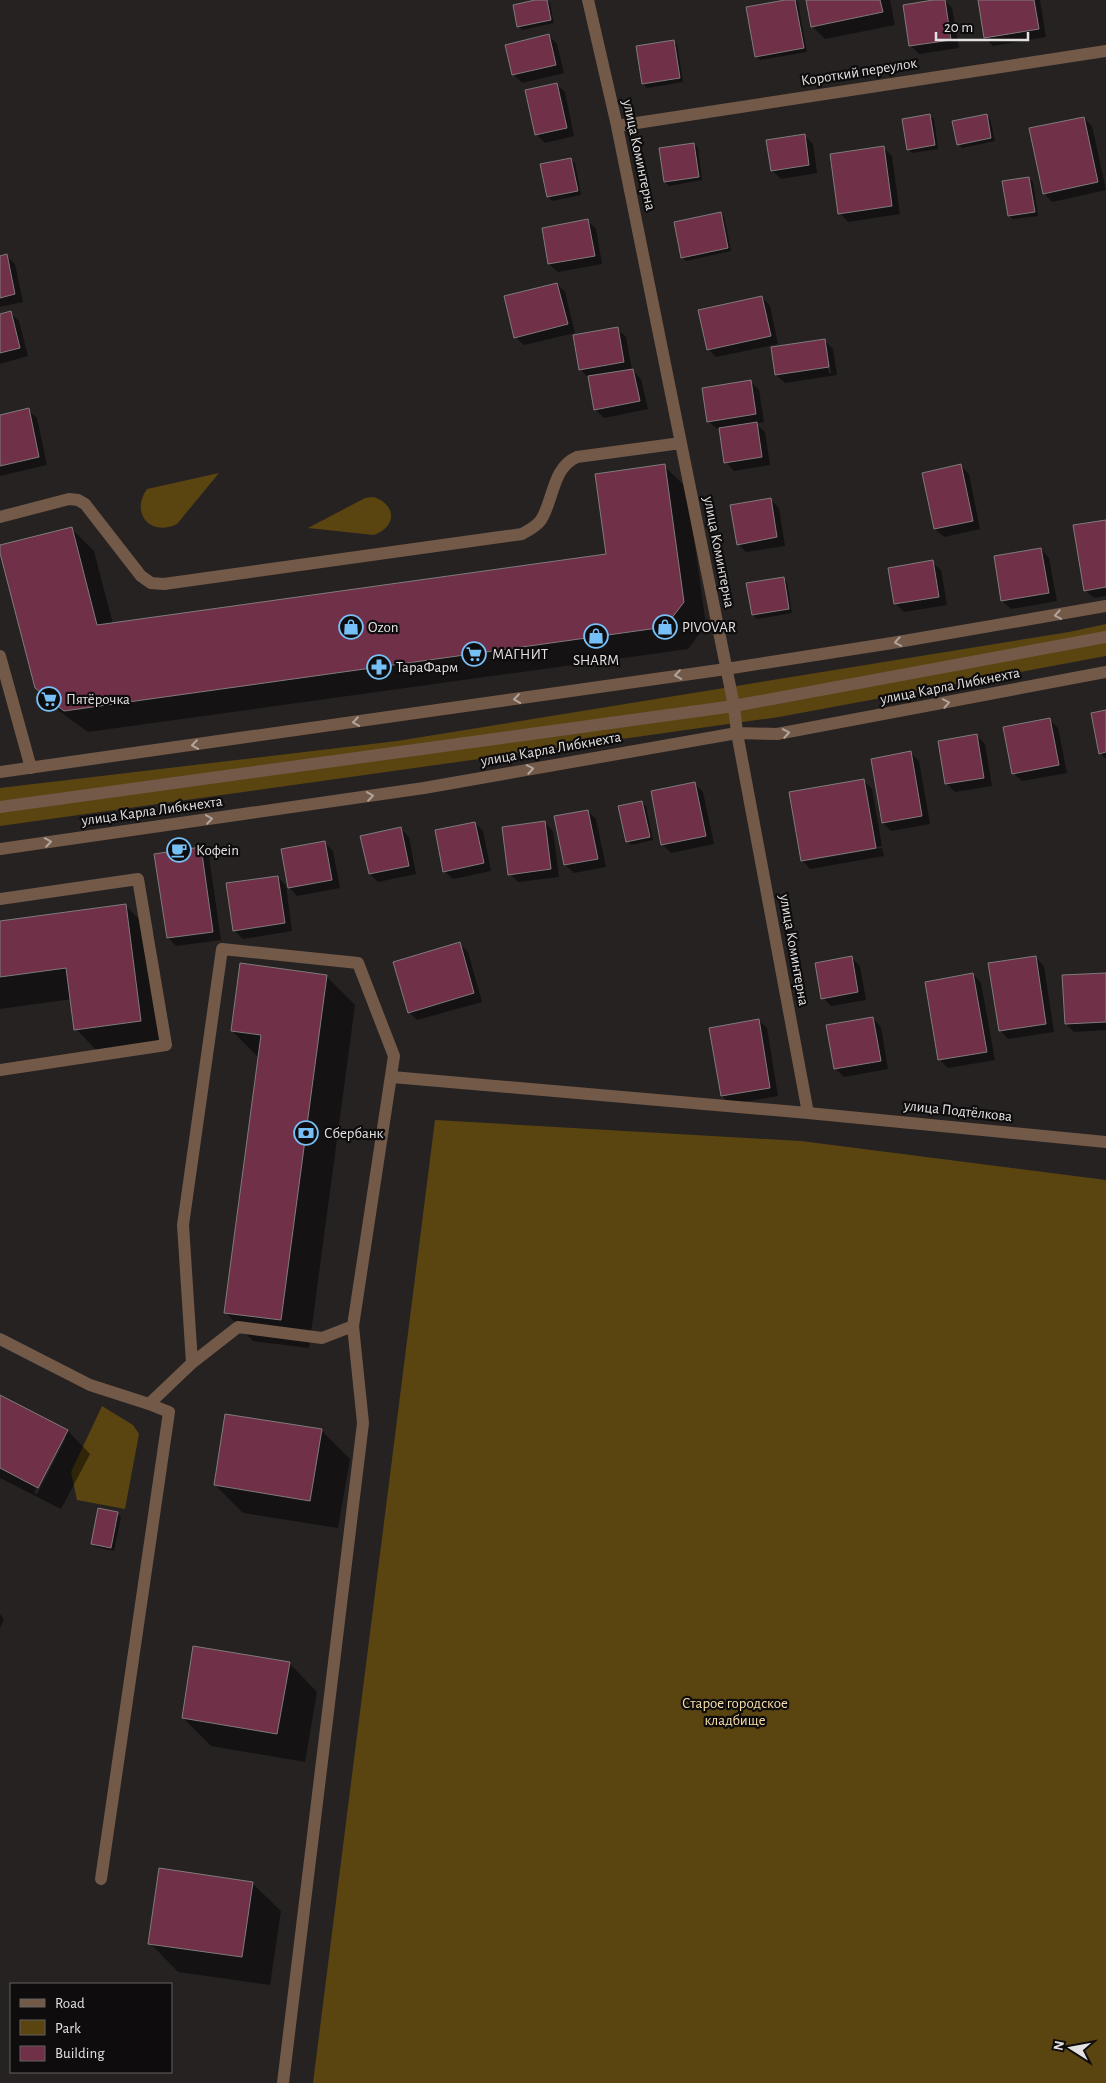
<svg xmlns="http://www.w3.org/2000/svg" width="1106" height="2083" font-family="'Alegreya Sans',sans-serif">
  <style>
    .green { fill: #5a4511 }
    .shadow { fill: #0007; fill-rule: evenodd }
    .building { fill: #6f3048; stroke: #807b7c }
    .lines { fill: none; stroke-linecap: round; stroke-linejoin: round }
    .minor { stroke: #725948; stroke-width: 12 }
    .oneway { stroke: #b1a49c }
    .labels { text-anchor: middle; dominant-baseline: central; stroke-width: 4.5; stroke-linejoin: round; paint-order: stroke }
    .street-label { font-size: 15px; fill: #e4e1e1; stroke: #0e0c0c }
    .poi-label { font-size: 15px; fill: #e4e1e1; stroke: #0e0c0c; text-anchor: start }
    .park-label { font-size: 15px; fill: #f9dfaa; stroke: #0e0c0c }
  </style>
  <rect width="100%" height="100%" fill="#262222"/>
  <path class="green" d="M 219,473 L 177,524 C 150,537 130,513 147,489 Z
    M 373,497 C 397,504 397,527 374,535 L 308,528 L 365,498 Z
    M 1106,624 L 1106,656 L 779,717 L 0,826 L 0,788 L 397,741 L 1069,632 Z
    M 435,1120 L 801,1141 L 1106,1180 L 1106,2083 L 313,2083 Z
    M 102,1406 L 133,1425 L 139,1434 L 125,1509 L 77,1500 L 71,1472 Z"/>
  <path class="shadow" d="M 541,0 L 547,0 L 550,3 L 554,23 L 522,30 L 518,26 Z
    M 792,0 L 795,0 L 798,3 L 807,52 L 760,60 L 756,56 Z
    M 807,0 L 890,0 L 895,25 L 825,39 L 812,26 Z
    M 942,0 L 944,0 L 952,8 L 959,48 L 919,54 L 911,46 Z
    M 979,0 L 1040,0 L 1046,37 L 993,46 L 985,38 Z
    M 548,35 L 557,44 L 564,73 L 522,83 L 514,75 Z
    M 673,41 L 677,45 L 683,82 L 647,88 L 643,84 Z
    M 556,84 L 565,92 L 574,136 L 545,143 L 536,134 Z
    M 986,115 L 990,119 L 995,141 L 962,148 L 958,144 Z
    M 930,116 L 934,119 L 938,149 L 912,153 L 908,149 Z
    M 1084,118 L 1092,126 L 1106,190 L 1052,202 L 1044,193 Z
    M 804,135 L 813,144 L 817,173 L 781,179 L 772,170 Z
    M 694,144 L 698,148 L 702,180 L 669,186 L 665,182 Z
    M 884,148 L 892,156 L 900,214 L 848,222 L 840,213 Z
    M 571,160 L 575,163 L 581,195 L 552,201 L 548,197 Z
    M 1029,178 L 1033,182 L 1038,216 L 1013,219 L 1009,216 Z
    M 720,214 L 724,217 L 731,251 L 686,261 L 682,257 Z
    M 588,221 L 596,229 L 602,264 L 558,272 L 549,264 Z
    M 6,256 L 15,264 L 23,302 L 0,307 L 0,257 Z
    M 557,284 L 565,292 L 575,333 L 524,345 L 515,337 Z
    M 762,297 L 770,306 L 778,344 L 716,357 L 708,349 Z
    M 10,313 L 19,321 L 28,356 L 0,364 L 0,315 Z
    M 617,329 L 626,337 L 632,370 L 641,379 L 648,409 L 604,418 L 595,409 L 589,378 L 580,369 Z
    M 824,340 L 833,349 L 837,375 L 785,383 L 776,375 L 773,348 ZM 825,348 L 827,348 L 831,373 L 829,374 Z
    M 751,382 L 759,390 L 764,422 L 756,424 L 765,432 L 770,465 L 734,471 L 726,462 L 721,429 L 717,429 L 708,421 Z
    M 28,410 L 37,418 L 47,465 L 0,476 L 0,416 Z
    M 664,466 L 687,488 L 706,625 L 688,649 L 88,732 L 59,711 L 36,688 L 0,548 L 71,528 L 94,551 L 113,624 L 607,555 Z
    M 961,466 L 969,474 L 980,529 L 944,537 L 935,529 Z
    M 770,499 L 779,508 L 785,546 L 746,552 L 738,544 Z
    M 1106,521 L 1106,596 L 1094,598 L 1085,590 Z
    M 1041,549 L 1049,558 L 1057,601 L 1011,609 L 1002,601 Z
    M 932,562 L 941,570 L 947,605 L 904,612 L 896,604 Z
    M 783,578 L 787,582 L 792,613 L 757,619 L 753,615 L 748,584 Z
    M 1106,711 L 1106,759 L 1100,753 Z
    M 1050,720 L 1058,728 L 1067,773 L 1022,781 L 1013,773 Z
    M 977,736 L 985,744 L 992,786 L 955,792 L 946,783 Z
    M 911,753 L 919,761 L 930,824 L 891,831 L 883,823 Z
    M 864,781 L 872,789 L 882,846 L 807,859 L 807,861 L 882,848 L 884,856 L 810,869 L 802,860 Z
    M 695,784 L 703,792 L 714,844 L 671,853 L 662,844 Z
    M 642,802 L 646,806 L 653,840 L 631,845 L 627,841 Z
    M 588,811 L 596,819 L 606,867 L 574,873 L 565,865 Z
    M 475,823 L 483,831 L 491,871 L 453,879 L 444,871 Z
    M 545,823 L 553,831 L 559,877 L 518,882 L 510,874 Z
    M 401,829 L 409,837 L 416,874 L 378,882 L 370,874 Z
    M 325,843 L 333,851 L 340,888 L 297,896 L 289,887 Z
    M 200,848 L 209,856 L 221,940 L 176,946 L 168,938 Z
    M 278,877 L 286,886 L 292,931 L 243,939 L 234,930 Z
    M 126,906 L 154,934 L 169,1049 L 104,1058 L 76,1029 L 72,999 L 0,1009 L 0,922 Z
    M 460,944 L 468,952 L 482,1002 L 417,1020 L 409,1012 Z
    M 851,957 L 860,966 L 866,1000 L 831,1006 L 823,998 Z
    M 1035,957 L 1044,966 L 1054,1032 L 1008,1039 L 1000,1030 Z
    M 973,974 L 981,983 L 995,1060 L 948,1068 L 939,1059 Z
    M 1106,974 L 1106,1030 L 1074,1032 L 1066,1024 Z
    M 326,976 L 355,1005 L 309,1348 L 253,1341 L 225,1312 L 259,1058 L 232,1031 Z
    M 873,1018 L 881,1027 L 888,1069 L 844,1077 L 835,1068 Z
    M 758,1020 L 767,1028 L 778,1096 L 731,1104 L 722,1096 Z
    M 0,1396 L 68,1431 L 90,1454 L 61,1509 L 0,1478 ZM 63,1438 L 66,1438 L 37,1494 L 34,1493 Z
    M 321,1430 L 350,1459 L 338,1528 L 243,1513 L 215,1485 Z
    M 117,1513 L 121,1517 L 114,1551 L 96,1547 L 92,1543 Z
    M 0,1614 L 4,1619 L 0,1628 Z
    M 289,1663 L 317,1692 L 305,1762 L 211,1746 L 183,1718 Z
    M 252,1883 L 281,1911 L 270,1985 L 178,1972 L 150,1943 Z"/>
  <path class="building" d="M 535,0 L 547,0 L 551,20 L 517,27 L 513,5 Z
    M 785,0 L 795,0 L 804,48 L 755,57 L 746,7 Z
    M 806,0 L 880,0 L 883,12 L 811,27 Z
    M 933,0 L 945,0 L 951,40 L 909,46 L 903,5 Z
    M 978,0 L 1034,0 L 1039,29 L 984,38 Z
    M 549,34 L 556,65 L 512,75 L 505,45 Z
    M 674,40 L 680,78 L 642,84 L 636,46 Z
    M 557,83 L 567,128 L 535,135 L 525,90 Z
    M 930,114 L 935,145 L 907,150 L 902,119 Z
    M 987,114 L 991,138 L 957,145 L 952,121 Z
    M 1084,117 L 1098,182 L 1043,194 L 1029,128 Z
    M 805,134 L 809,165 L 771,171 L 766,140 Z
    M 694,143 L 699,177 L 664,182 L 659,148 Z
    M 884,146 L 892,206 L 838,214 L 830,154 Z
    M 571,158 L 578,191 L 547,197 L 540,164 Z
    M 1029,177 L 1035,212 L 1008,216 L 1002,181 Z
    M 721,212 L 728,248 L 681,258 L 674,222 Z
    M 588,219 L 595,256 L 548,264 L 542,228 Z
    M 7,254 L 15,294 L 0,298 L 0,256 Z
    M 557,283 L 568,324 L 514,338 L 504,296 Z
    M 762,296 L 771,336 L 707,350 L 698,310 Z
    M 11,311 L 20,348 L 0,353 L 0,314 Z
    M 618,327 L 624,362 L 579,370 L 573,335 Z
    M 825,339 L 829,367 L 775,375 L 771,347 Z
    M 633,369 L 640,401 L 594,410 L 588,376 Z
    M 751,380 L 756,414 L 707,422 L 702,388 Z
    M 29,408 L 39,457 L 0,466 L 0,415 Z
    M 757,422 L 762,457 L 724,463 L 719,428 Z
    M 665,464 L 684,602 L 665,627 L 64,711 L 35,688 L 0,553 L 0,545 L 72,527 L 97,625 L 606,554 L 595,474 Z
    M 961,464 L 973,521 L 934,529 L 922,473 Z
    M 771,498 L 777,537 L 737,545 L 730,505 Z
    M 1106,520 L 1106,587 L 1084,591 L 1073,525 Z
    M 1041,548 L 1049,593 L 1001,601 L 994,556 Z
    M 933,560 L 939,597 L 894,604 L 888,568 Z
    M 784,577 L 789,609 L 752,615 L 746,583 Z
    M 1106,710 L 1106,752 L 1099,754 L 1091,713 Z
    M 1050,718 L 1059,765 L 1012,774 L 1003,727 Z
    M 977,734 L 984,778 L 945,784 L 938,741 Z
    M 911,751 L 922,816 L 882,823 L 871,759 Z
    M 864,779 L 876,848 L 801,861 L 789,792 Z
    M 695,782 L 706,836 L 661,845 L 651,791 Z
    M 642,801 L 650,837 L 626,842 L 618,806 Z
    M 588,810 L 598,859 L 564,865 L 554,816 Z
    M 545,821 L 551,869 L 508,875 L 502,827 Z
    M 475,822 L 484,863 L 443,872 L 435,830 Z
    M 401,827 L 409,866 L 369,874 L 360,836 Z
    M 325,841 L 332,880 L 288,888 L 281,849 Z
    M 201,847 L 213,932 L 167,938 L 154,854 Z
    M 278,876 L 285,923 L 233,931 L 226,883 Z
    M 126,904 L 141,1021 L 74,1030 L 66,968 L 0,977 L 0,921 Z
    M 460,942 L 474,993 L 408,1013 L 393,962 Z
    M 852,956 L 858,992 L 821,999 L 815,963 Z
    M 1036,956 L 1046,1024 L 999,1031 L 988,963 Z
    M 240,963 L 327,975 L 281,1320 L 224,1313 L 261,1035 L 231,1031 Z
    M 973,973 L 987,1052 L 938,1060 L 925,982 Z
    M 1106,973 L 1106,1022 L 1065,1024 L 1062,975 Z
    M 873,1017 L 881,1061 L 834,1069 L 826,1025 Z
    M 759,1019 L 770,1088 L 721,1096 L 709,1028 Z
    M 0,1395 L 68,1430 L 38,1488 L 0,1468 Z
    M 225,1414 L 322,1429 L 310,1501 L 214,1485 Z
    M 98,1508 L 118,1512 L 111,1548 L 91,1544 Z
    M 193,1646 L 290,1662 L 277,1734 L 182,1718 Z
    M 159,1868 L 253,1882 L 242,1957 L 148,1944 Z"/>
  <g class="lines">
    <path class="minor" d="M 588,0 L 617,126 L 734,706 L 737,733 L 808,1113
      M 617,126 L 1106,51
      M 0,517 L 69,499 L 78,500 L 85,504 L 141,576 L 151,583 L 164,584 L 522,534 C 529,530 536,527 541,520 C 554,499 552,468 577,457 L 681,443
      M 0,656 L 31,768
      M 0,772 L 726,669 L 892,643 L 1106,606
      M 0,807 L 734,706 L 1106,637
      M 0,849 L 424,788 L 737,733 L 777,734 L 1106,672
      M 0,899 L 138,879 L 166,1045 L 0,1070
      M 392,1077 L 808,1113 L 1106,1142
      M 0,1339 L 90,1385 L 149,1404 L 192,1363 L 238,1327 L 322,1338 L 353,1326 L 394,1056 L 358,963 L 222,949 L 183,1225 L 192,1363
      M 101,1879 L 169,1412 L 149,1404
      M 283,2083 L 363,1423 L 353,1326"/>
  </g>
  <defs><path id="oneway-chevron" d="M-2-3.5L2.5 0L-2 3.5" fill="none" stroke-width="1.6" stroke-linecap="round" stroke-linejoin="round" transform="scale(1.25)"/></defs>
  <g class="oneway">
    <use href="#oneway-chevron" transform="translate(1058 615) rotate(170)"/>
    <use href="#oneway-chevron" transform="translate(898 642) rotate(170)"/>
    <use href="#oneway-chevron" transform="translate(678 675) rotate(172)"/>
    <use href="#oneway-chevron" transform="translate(517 699) rotate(172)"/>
    <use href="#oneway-chevron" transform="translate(946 703) rotate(-11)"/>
    <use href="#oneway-chevron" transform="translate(356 722) rotate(172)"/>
    <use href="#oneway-chevron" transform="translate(786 733) rotate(-10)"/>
    <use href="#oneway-chevron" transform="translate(195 745) rotate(172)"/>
    <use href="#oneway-chevron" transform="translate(530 769) rotate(-10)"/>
    <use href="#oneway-chevron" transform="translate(370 796) rotate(-8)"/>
    <use href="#oneway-chevron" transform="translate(209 819) rotate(-8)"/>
    <use href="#oneway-chevron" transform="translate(48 842) rotate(-8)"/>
  </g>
  <defs>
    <g id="shop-ring" transform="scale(1.25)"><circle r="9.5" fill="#0e0c0c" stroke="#76c0f7" stroke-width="1.5"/><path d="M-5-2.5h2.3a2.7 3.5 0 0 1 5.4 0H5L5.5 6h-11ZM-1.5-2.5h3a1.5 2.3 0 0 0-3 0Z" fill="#76c0f7"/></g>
    <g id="supermarket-ring" transform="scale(1.25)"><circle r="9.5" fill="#0e0c0c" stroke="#76c0f7" stroke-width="1.5"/><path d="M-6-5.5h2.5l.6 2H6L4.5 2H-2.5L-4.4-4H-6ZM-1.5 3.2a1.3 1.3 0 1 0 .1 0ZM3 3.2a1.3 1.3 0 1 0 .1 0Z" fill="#76c0f7"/></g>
    <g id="pharmacy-ring" transform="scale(1.25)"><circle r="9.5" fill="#0e0c0c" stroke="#76c0f7" stroke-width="1.5"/><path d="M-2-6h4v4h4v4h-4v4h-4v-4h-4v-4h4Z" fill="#76c0f7"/></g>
    <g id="cafe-ring" transform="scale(1.25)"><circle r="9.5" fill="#0e0c0c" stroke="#76c0f7" stroke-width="1.5"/><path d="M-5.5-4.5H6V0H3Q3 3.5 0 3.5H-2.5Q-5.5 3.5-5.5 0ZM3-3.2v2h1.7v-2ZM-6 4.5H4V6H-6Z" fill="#76c0f7"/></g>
    <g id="bank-ring" transform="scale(1.25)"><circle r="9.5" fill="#0e0c0c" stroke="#76c0f7" stroke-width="1.5"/><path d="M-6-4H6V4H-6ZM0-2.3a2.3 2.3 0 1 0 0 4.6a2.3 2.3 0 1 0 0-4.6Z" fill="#76c0f7"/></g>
  </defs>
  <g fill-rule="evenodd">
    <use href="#shop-ring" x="351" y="627"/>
    <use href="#shop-ring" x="665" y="627"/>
    <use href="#shop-ring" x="596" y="636"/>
    <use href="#supermarket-ring" x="474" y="654"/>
    <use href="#pharmacy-ring" x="379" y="667"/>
    <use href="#supermarket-ring" x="49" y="699"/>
    <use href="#cafe-ring" x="179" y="850"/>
    <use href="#bank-ring" x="306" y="1133"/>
  </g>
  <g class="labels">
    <g class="street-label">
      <text transform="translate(859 72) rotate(-9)">Короткий переулок</text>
      <text transform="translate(639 155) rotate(78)">улица Коминтерна</text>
      <text transform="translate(719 552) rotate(79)">улица Коминтерна</text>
      <text transform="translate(950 686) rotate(-11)">улица Карла Либкнехта</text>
      <text transform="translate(551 749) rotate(-10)">улица Карла Либкнехта</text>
      <text transform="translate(152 811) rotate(-8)">улица Карла Либкнехта</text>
      <text transform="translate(794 950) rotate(80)">улица Коминтерна</text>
      <text transform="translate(958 1111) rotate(6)">улица Подтёлкова</text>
    </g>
    <g class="poi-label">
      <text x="368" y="627">Ozon</text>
      <text x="682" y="627">PIVOVAR</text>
      <text x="492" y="654">МАГНИТ</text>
      <text x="596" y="660" text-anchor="middle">SHARM</text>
      <text x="396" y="667">ТараФарм</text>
      <text x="66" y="699">Пятёрочка</text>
      <text x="196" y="850">Кофеin</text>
      <text x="324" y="1133">Сбербанк</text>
    </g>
    <g class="park-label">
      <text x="735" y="1703">Старое городское<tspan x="735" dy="17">кладбище</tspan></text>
    </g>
  </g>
  <rect x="10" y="1983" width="162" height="90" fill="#0e0c0c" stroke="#646161"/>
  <rect x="20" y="1999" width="25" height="8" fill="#725948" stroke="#646161"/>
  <text x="55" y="2008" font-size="15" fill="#e4e1e1">Road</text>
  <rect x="20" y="2020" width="25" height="15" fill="#5a4511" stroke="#646161"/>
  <text x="55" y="2033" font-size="15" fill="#e4e1e1">Park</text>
  <rect x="20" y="2046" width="25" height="15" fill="#6f3048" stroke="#646161"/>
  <text x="55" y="2058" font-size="15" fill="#e4e1e1">Building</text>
  <g transform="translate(1071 2048) rotate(281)" stroke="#0e0c0c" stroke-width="4" paint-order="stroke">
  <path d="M0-4L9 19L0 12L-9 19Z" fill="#e4e1e1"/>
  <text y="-8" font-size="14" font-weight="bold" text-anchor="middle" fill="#e4e1e1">N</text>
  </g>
  <path d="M936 32v8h92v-8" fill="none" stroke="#e4e1e1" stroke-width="2.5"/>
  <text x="944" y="32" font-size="15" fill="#e4e1e1" stroke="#0e0c0c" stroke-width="4" paint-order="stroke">20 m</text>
</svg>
